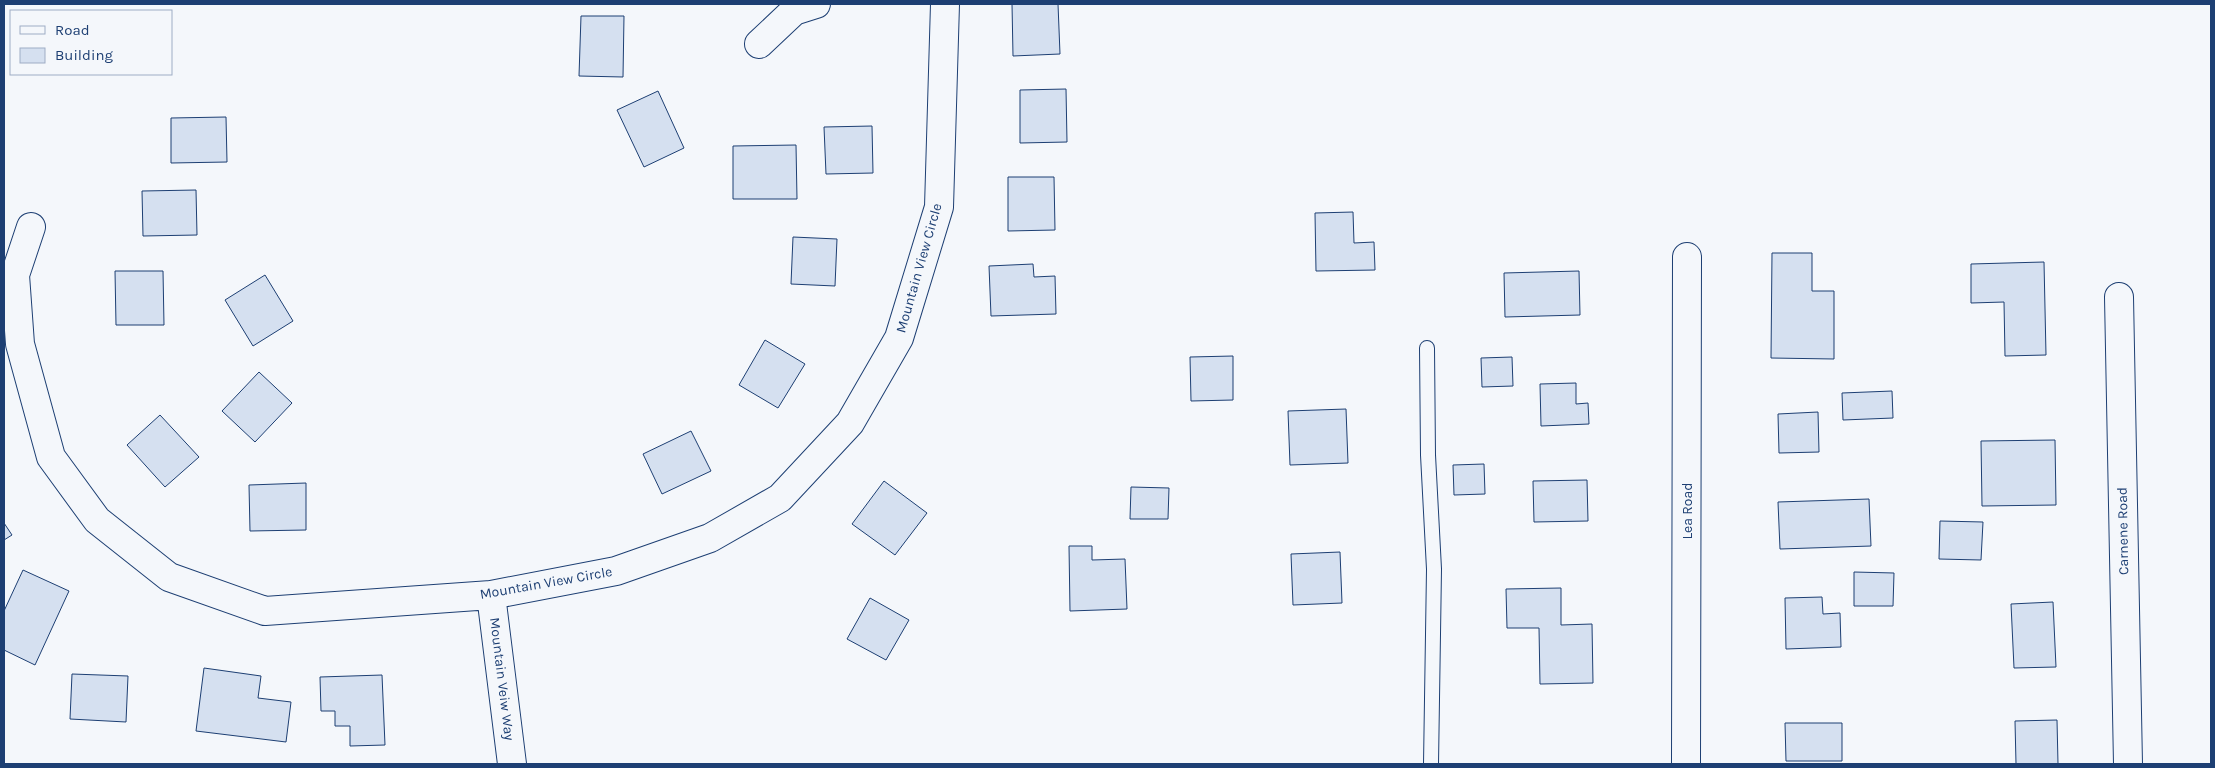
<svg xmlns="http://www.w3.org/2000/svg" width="2215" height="768" font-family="Karla,sans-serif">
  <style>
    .building { fill: #d5e0f0; stroke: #1d3f73 }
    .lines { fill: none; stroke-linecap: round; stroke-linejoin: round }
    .service-casing { stroke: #1d3f73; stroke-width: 16 }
    .minor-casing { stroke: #1d3f73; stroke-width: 30 }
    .service { stroke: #f4f7fb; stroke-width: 14 }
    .minor { stroke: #f4f7fb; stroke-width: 28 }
    .labels { text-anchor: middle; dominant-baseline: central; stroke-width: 4; stroke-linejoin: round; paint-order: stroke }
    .street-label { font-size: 14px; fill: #1d3f73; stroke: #f4f7fb }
  </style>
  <rect width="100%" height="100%" fill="#f4f7fb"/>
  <path class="building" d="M 1012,4 L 1058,4 L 1060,54 L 1013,56 Z
    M 581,16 L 624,16 L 623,77 L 579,76 Z
    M 1066,89 L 1067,142 L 1020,143 L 1020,90 Z
    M 658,91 L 684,148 L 644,167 L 617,110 Z
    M 226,117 L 227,162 L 171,163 L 171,118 Z
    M 872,126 L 873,173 L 826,174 L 824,127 Z
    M 796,145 L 797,199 L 733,199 L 733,146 Z
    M 1008,177 L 1054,177 L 1055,230 L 1008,231 Z
    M 196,190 L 197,235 L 143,236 L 142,191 Z
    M 1353,212 L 1354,243 L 1374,242 L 1375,270 L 1316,271 L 1315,213 Z
    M 793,237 L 837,239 L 835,286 L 791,284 Z
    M 1772,253 L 1812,253 L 1812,291 L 1834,291 L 1834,359 L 1771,358 Z
    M 2044,262 L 2046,355 L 2005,356 L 2004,302 L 1971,303 L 1971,264 Z
    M 1033,264 L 1034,277 L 1055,276 L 1056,314 L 991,316 L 989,266 Z
    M 115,271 L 163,271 L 164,325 L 116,325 Z
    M 1579,271 L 1580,315 L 1505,317 L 1504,273 Z
    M 265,275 L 293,321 L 253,346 L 225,300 Z
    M 765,340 L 805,364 L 778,408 L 739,385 Z
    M 1233,356 L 1233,400 L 1191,401 L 1190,357 Z
    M 1512,357 L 1513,386 L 1482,387 L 1481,358 Z
    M 259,372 L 292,403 L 255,442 L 222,411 Z
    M 1576,383 L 1576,404 L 1588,403 L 1589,424 L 1541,426 L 1540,384 Z
    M 1892,391 L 1893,418 L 1843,420 L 1842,393 Z
    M 1346,409 L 1348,463 L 1290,465 L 1288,411 Z
    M 1818,412 L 1819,452 L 1779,453 L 1778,414 Z
    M 160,415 L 199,457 L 165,487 L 127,445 Z
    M 691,431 L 711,471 L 662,494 L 643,454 Z
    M 2055,440 L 2056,505 L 1982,506 L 1981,441 Z
    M 1484,464 L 1485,494 L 1454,495 L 1453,465 Z
    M 1587,480 L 1588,521 L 1534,522 L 1533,481 Z
    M 884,481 L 927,513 L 895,555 L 852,524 Z
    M 306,483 L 306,530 L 250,531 L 249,485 Z
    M 1131,487 L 1169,488 L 1168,519 L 1130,519 Z
    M 1869,499 L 1871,546 L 1780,549 L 1778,502 Z
    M 1940,521 L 1983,522 L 1981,560 L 1939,559 Z
    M 4,523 L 12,535 L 4,540 Z
    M 1069,546 L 1092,546 L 1092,560 L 1125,559 L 1127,609 L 1070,611 Z
    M 1340,552 L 1342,603 L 1293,605 L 1291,554 Z
    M 23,570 L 69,591 L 35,665 L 4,650 L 4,611 Z
    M 1854,572 L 1894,573 L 1893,606 L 1854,606 Z
    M 1561,588 L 1561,625 L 1592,624 L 1593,683 L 1540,684 L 1539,628 L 1507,628 L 1506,589 Z
    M 1822,597 L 1823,614 L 1840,613 L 1841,647 L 1786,649 L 1785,598 Z
    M 870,598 L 909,620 L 886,660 L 847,639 Z
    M 2053,602 L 2056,667 L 2014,668 L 2011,604 Z
    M 204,668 L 261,676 L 258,698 L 291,702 L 286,742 L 196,731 Z
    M 72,674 L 128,676 L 126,722 L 70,719 Z
    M 382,675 L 385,745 L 350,746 L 350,726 L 335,726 L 335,711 L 321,711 L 320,677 Z
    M 2057,720 L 2058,764 L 2016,764 L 2015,721 Z
    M 1785,723 L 1842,723 L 1842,761 L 1786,761 Z"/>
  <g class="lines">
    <g class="service-casing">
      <path id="service" d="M 1427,348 L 1428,455 L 1434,569 L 1431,764"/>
    </g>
    <g class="minor-casing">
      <path id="minor" d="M 759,44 L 794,11 L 816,4
        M 31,227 L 15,275 L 20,344 L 51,457 L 97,520 L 169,577 L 265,611 L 491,595 L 616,571 L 710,538 L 780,498 L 850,423 L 899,338 L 939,207 L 945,4
        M 2119,297 L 2128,764
        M 491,595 L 512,764
        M 1686,764 L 1687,257"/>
    </g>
    <use href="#service" class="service"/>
    <use href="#minor" class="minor"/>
  </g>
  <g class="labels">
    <g class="street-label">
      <text transform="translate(919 268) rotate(-74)">Mountain View Circle</text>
      <text transform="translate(1687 511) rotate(-90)">Lea Road</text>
      <text transform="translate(2123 531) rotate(-91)">Carnene Road</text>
      <text transform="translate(546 583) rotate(-10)">Mountain View Circle</text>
      <text transform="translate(502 679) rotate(83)">Mountain Veiw Way</text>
    </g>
  </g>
  <rect width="2215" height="768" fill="none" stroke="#1d3f73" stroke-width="10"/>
  <rect x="10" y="10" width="162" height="65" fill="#f4f7fb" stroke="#9eadc5"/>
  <rect x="20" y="26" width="25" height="8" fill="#f4f7fb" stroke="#9eadc5"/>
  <text x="55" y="35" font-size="15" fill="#1d3f73">Road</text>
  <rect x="20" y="48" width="25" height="15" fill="#d5e0f0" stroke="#9eadc5"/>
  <text x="55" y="60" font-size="15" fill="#1d3f73">Building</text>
</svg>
